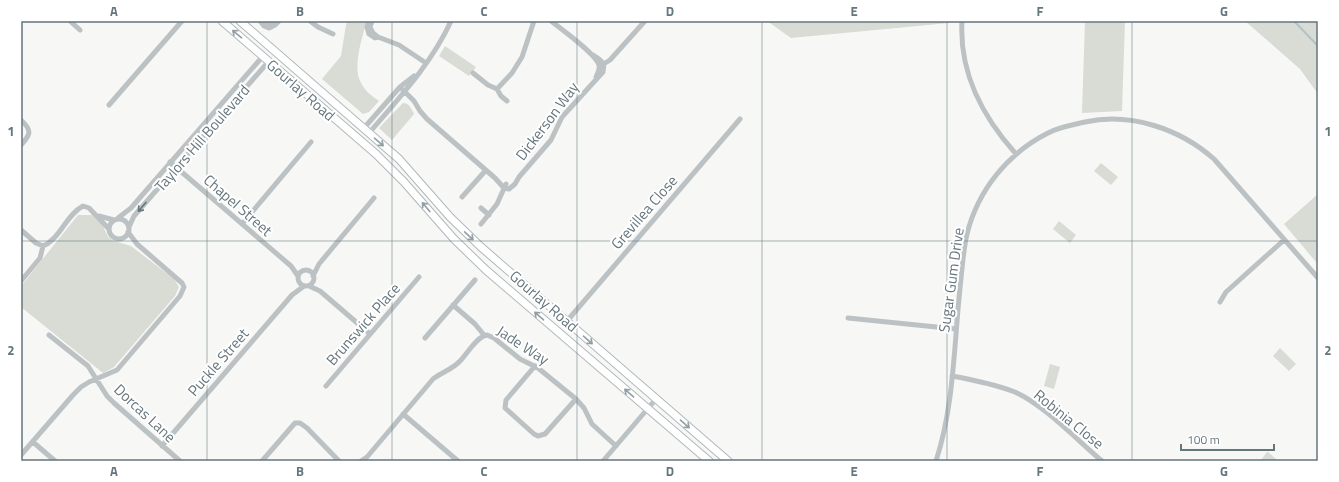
<svg xmlns="http://www.w3.org/2000/svg" width="1339" height="482" font-family="'Titillium Web',sans-serif">
  <style>
    .green { fill: #d8dcd4 }
    .lines { fill: none; stroke-linecap: round; stroke-linejoin: round }
    .stream { stroke: #b5c3c5; stroke-width: 2 }
    .secondary-casing { stroke: #b1b8bb; stroke-width: 9 }
    .minor { stroke: #bcc2c4; stroke-width: 5 }
    .secondary { stroke: #fff; stroke-width: 7 }
    .oneway { stroke: #939fa4 }
    .oneway2 { stroke: #65767d }
    .grid { fill: none; stroke: #65767d; stroke-width: 1; stroke-opacity: 0.55 }
    .labels { text-anchor: middle; dominant-baseline: central; stroke-width: 4; stroke-linejoin: round; paint-order: stroke }
    .street-label { font-size: 15px; fill: #65767d; stroke: #fff }
    .neatline { fill: none; stroke: #65767d; stroke-width: 1.5 }
    .grid-label { font-size: 13px; text-anchor: middle; font-weight: bold; fill: #65767d }
  </style>
  <rect width="100%" height="100%" fill="#f7f7f5"/>
  <path class="green" d="M 348,21 L 367,21 C 362,37 352,68 361,83 C 365,91 372,96 379,101 L 369,112 L 363,114 L 322,79 L 341,56 L 346,25 Z
    M 767,21 L 950,21 L 949,23 L 791,38 Z
    M 1085,21 L 1125,21 L 1122,111 L 1082,113 Z
    M 1245,21 L 1318,21 L 1318,94 L 1300,69 Z
    M 445,46 L 476,67 L 469,76 L 439,56 Z
    M 403,103 C 410,103 411,109 414,114 L 392,140 L 379,128 Z
    M 1101,163 L 1118,177 L 1111,185 L 1094,171 Z
    M 1318,194 L 1318,260 L 1316,262 L 1284,224 Z
    M 78,215 L 92,215 L 102,224 L 108,237 L 114,241 L 131,246 L 174,279 L 179,287 L 175,296 L 114,367 L 103,373 L 21,307 L 21,286 Z
    M 1059,221 L 1076,235 L 1070,243 L 1053,229 Z
    M 1280,348 L 1296,364 L 1289,371 L 1273,356 Z
    M 1050,364 L 1060,367 L 1054,389 L 1044,386 Z
    M 1267,452 L 1268,452 L 1278,461 L 1261,460 Z"/>
  <g class="lines">
    <path class="stream" d="M 1294,21 L 1318,46"/>
    <g class="secondary-casing">
      <path id="secondary" d="M 222,21 L 376,154 L 404,182 L 454,239 L 486,270 L 709,461
        M 240,21 L 399,159 L 450,217 L 481,247 L 728,461"/>
    </g>
    <path class="minor" d="M 70,21 L 80,30
      M 260,21 L 264,26 L 269,28 L 275,25 L 279,21
      M 263,21 L 269,24 L 276,21
      M 310,21 L 318,27 L 333,34
      M 369,21 L 367,27 L 369,34 L 375,38 L 378,37
      M 372,21 L 370,27 L 373,33 L 378,37 L 399,45 L 426,63
      M 551,21 C 561,29 596,54 599,65 C 600,69 598,73 596,77
      M 962,21 C 959,73 982,116 1016,154
      M 602,65 L 610,60 L 645,21
      M 473,73 L 488,85 L 497,89 L 501,96 L 507,101
      M 400,87 L 414,101 L 420,111 L 427,119 L 495,178 L 504,188 L 509,189 L 515,184 L 519,177 L 551,140 L 562,117 L 603,72 L 604,64 L 599,59 L 593,55
      M 497,89 L 512,73 L 522,57 L 534,21
      M 109,105 L 182,21
      M 21,120 C 33,131 30,135 21,145
      M 364,128 L 400,87 L 414,76
      M 369,133 C 399,98 432,63 451,21
      M 170,162 L 291,266 L 298,276
      M 462,197 L 486,170
      M 481,208 L 489,215
      M 99,216 L 114,220
      M 118,218 L 131,208 L 263,56
      M109 229a10 10 0 1 1 20 0a10 10 0 1 1-20 0Z
      M 242,224 L 311,142
      M 481,224 L 497,204 L 506,184
      M 129,227 L 134,216 L 269,61
      M 21,230 L 36,243 L 43,246 C 60,239 66,215 83,206 L 89,208 L 108,228
      M298 278a8 8 0 1 1 16 0a8 8 0 1 1-16 0Z
      M 313,276 L 319,264 L 374,198
      M 21,281 L 40,258 L 43,246
      M 309,286 L 320,291 L 370,334
      M 1220,302 L 1226,292 L 1284,240
      M 453,305 L 475,324 L 484,335
      M 848,318 L 956,329
      M 567,321 L 740,119
      M 49,335 L 88,366 L 107,396 L 114,403 L 180,461
      M 425,338 L 475,280
      M 535,366 L 506,400 L 505,408 L 534,434 L 538,436 L 545,434 L 576,399
      M 952,376 C 974,380 994,384 1015,392 C 1044,405 1077,440 1102,461
      M 326,386 L 419,277
      M 403,414 L 458,461
      M 33,442 L 55,461
      M 162,446 L 292,295 L 304,286
      M 21,455 L 73,395 L 81,387 L 89,382 L 117,370 L 180,296 L 184,287 L 182,283 L 137,244 L 128,232
      M 262,461 L 295,423 L 300,423 L 307,428 L 339,461
      M 361,461 L 367,457 L 433,379 C 442,372 453,369 460,361 C 467,354 477,336 487,335 L 494,338 L 520,359 L 538,368 L 576,399 L 584,408 L 592,424 L 616,446
      M 603,461 L 656,399
      M 936,461 C 954,406 954,345 960,288 C 962,270 963,251 967,234 C 978,190 1008,153 1048,133 C 1059,127 1073,125 1085,122 C 1131,112 1180,129 1214,159 L 1318,278"/>
    <use href="#secondary" class="secondary"/>
  </g>
  <defs><path id="oneway-shaft" d="M-6 0H5M1.5-3L5.5 0L1.5 3" fill="none" stroke-width="1.6" stroke-linecap="round" stroke-linejoin="round"/></defs>
  <g class="oneway">
    <use href="#oneway-shaft" transform="translate(237 34) rotate(-140)"/>
    <use href="#oneway-shaft" transform="translate(379 142) rotate(41)"/>
    <use href="#oneway-shaft" transform="translate(426 207) rotate(-130)"/>
    <use href="#oneway-shaft" transform="translate(469 236) rotate(43)"/>
    <use href="#oneway-shaft" transform="translate(539 316) rotate(-139)"/>
    <use href="#oneway-shaft" transform="translate(588 340) rotate(41)"/>
    <use href="#oneway-shaft" transform="translate(629 393) rotate(-139)"/>
    <use href="#oneway-shaft" transform="translate(685 424) rotate(41)"/>
  </g>
  <use class="oneway2" href="#oneway-shaft" transform="translate(142 207) rotate(131)"/>
  <path class="grid" d="M 207,21 L 207,461M 392,21 L 392,461M 577,21 L 577,461M 762,21 L 762,461M 947,21 L 947,461M 1132,21 L 1132,461M 21,241 L 1318,241"/>
  <g class="labels">
    <g class="street-label">
      <text transform="translate(301 90) rotate(41)">Gourlay Road</text>
      <text transform="translate(547 121) rotate(-53)">Dickerson Way</text>
      <text transform="translate(202 138) rotate(-49)">Taylors Hill Boulevard</text>
      <text transform="translate(238 205) rotate(41)">Chapel Street</text>
      <text transform="translate(644 212) rotate(-49)">Grevillea Close</text>
      <text transform="translate(951 280) rotate(-82)">Sugar Gum Drive</text>
      <text transform="translate(544 301) rotate(41)">Gourlay Road</text>
      <text transform="translate(363 324) rotate(-49)">Brunswick Place</text>
      <text transform="translate(523 345) rotate(33)">Jade Way</text>
      <text transform="translate(218 362) rotate(-49)">Puckle Street</text>
      <text transform="translate(145 413) rotate(43)">Dorcas Lane</text>
      <text transform="translate(1069 419) rotate(39)">Robinia Close</text>
    </g>
  </g>
  <rect width="1339" height="482" fill="none" stroke="#ffffff" stroke-width="44"/>
  <path d="M1181 444v6h93v-6" fill="none" stroke="#65767d" stroke-width="2"/>
  <text x="1187" y="444" font-size="12" fill="#65767d" stroke="#ffffff" stroke-width="3" paint-order="stroke">100 m</text>
  <rect x="22" y="22" width="1295" height="438" class="neatline"/>
  <g class="grid-label">
    <text x="114" y="16">A</text>
    <text x="300" y="16">B</text>
    <text x="484" y="16">C</text>
    <text x="670" y="16">D</text>
    <text x="854" y="16">E</text>
    <text x="1040" y="16">F</text>
    <text x="1224" y="16">G</text>
    <text x="11" y="136">1</text>
    <text x="1328" y="136">1</text>
    <text x="11" y="355">2</text>
    <text x="1328" y="355">2</text>
    <text x="114" y="476">A</text>
    <text x="300" y="476">B</text>
    <text x="484" y="476">C</text>
    <text x="670" y="476">D</text>
    <text x="854" y="476">E</text>
    <text x="1040" y="476">F</text>
    <text x="1224" y="476">G</text>
  </g>
</svg>
